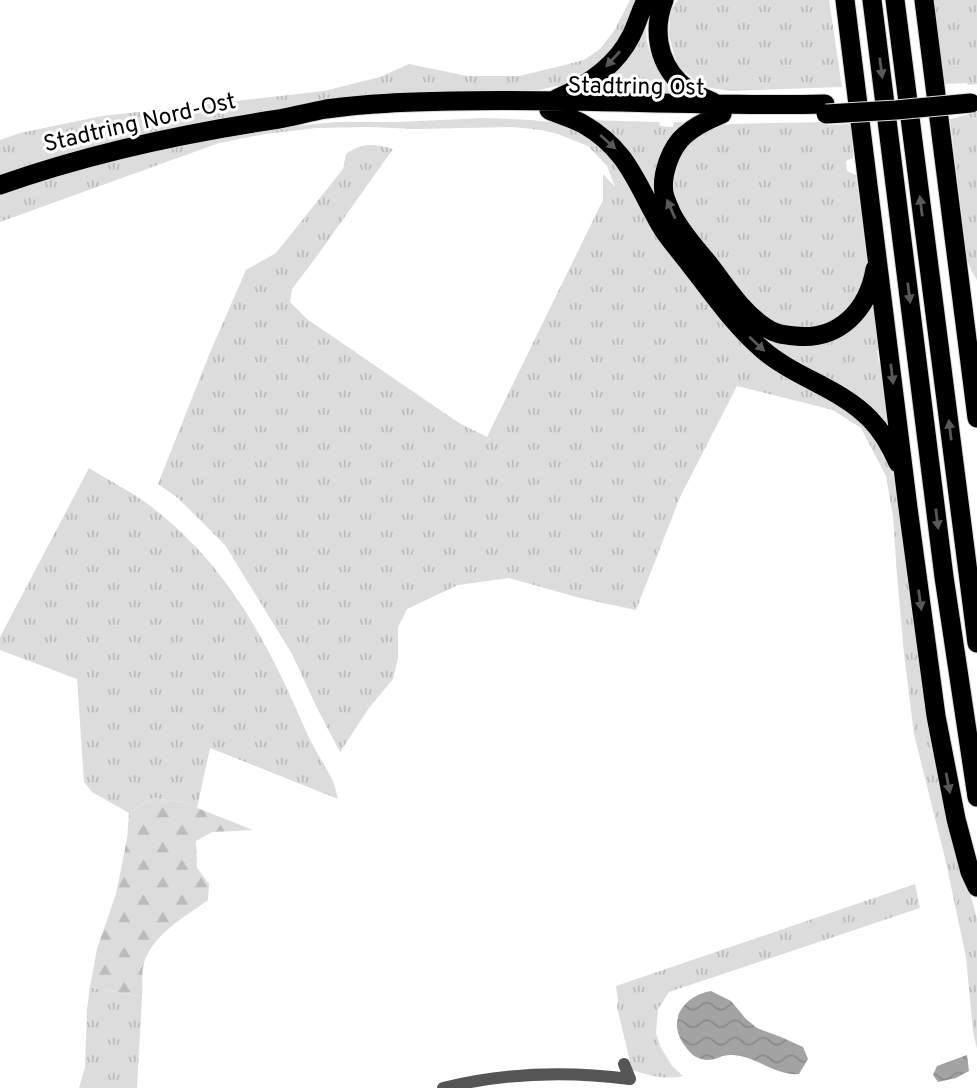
<svg xmlns="http://www.w3.org/2000/svg" width="977" height="1088" font-family="Overpass,sans-serif">
  <style>
    .grass { fill: url(#grass-tufts) }
    .forest { fill: url(#forest-firs) }
    .water { fill: url(#water-waves) }
    .lines { fill: none; stroke-linecap: round; stroke-linejoin: round }
    .highway-casing { stroke: #dbdbdb; stroke-width: 21 }
    .minor { stroke: #555; stroke-width: 12 }
    .highway { stroke: #000; stroke-width: 19 }
    .highway-bridge-casing { stroke: #dbdbdb; stroke-width: 21; stroke-linecap: butt }
    .highway-bridge { stroke: #000; stroke-width: 19 }
    .oneway { fill: #595959 }
    .labels { text-anchor: middle; dominant-baseline: central; stroke-width: 6; stroke-linejoin: round; paint-order: stroke }
    .street-label { font-size: 23px; fill: #000; stroke: #fff }
  </style>
  <defs>
    <pattern id="grass-tufts" width="24" height="20" patternUnits="userSpaceOnUse" patternTransform="scale(1.75)"><rect width="24" height="20" fill="#dcdcdc"/><path d="M3 7l-1-3M5 7V3M7 7l1-3M15 17l-1-3M17 17v-4M19 17l1-3" fill="none" stroke="#bbb"/></pattern>
    <pattern id="forest-firs" width="22" height="20" patternUnits="userSpaceOnUse" patternTransform="scale(1.75)"><rect width="22" height="20" fill="#dcdcdc"/><path d="M5 1l3.5 6h-7zM16 11l3.5 6h-7z" fill="#bbb"/></pattern>
    <pattern id="water-waves" width="16" height="10" patternUnits="userSpaceOnUse" patternTransform="scale(1.75)"><rect width="16" height="10" fill="#a3a3a3"/><path d="M0 5q4-4 8 0t8 0" fill="none" stroke="#8b8b8b"/></pattern>
  </defs>
  <rect width="100%" height="100%" fill="#fff"/>
  <path class="grass" d="M 630,0 L 638,0 L 621,40 L 583,78 L 562,85 L 539,90 L 500,90 L 397,94 L 235,116 L 170,128 L 39,161 L 0,175 L 0,140 L 20,133 L 102,116 L 324,91 L 380,77 L 409,64 L 467,76 L 519,76 L 561,66 L 584,60 L 600,49 L 614,31 Z
    M 678,0 L 829,0 L 842,87 L 729,91 L 701,86 L 677,65 L 669,36 L 670,11 Z
    M 933,0 L 977,0 L 977,84 L 968,85 L 967,83 L 944,84 Z
    M 647,20 C 642,50 659,72 677,93 L 577,93 Z
    M 977,110 L 977,280 L 972,272 L 967,260 L 950,119 L 973,113 L 973,111 Z
    M 486,118 L 531,120 L 559,123 L 573,126 L 615,158 L 727,320 L 859,415 L 890,463 L 896,487 L 915,627 L 950,819 L 977,919 L 977,1049 L 973,1031 L 966,957 L 945,858 L 914,734 L 904,654 L 897,575 L 893,517 L 886,476 L 861,428 L 833,410 L 737,386 L 680,497 L 636,610 L 580,598 L 509,578 L 458,585 L 407,609 L 398,627 L 398,658 L 393,679 L 369,708 L 340,752 L 316,706 L 292,654 L 225,545 L 178,498 L 158,484 L 209,355 L 246,270 L 276,253 L 343,169 L 346,154 C 363,142 373,144 393,149 L 317,256 L 292,289 L 290,302 L 307,319 L 459,423 L 487,437 L 603,200 L 603,174 L 615,187 L 607,166 L 588,146 L 558,134 L 541,130 L 513,127 L 416,129 L 369,127 L 316,128 L 265,134 L 219,143 L 0,222 L 0,192 L 33,180 L 173,145 L 284,127 L 336,122 L 396,122 Z
    M 586,120 L 659,122 L 660,126 L 673,127 L 674,122 L 694,123 L 675,138 L 671,223 L 791,343 L 876,300 L 882,349 L 877,351 L 879,364 L 884,365 L 893,442 L 759,341 Z
    M 826,122 L 827,125 L 851,124 L 853,158 L 846,161 L 847,171 L 856,175 L 868,269 L 849,313 L 810,332 L 765,321 L 681,217 L 671,198 L 670,175 L 686,141 L 711,127 L 731,124 Z
    M 89,468 C 110,481 134,493 153,508 C 229,567 269,645 306,731 C 313,748 324,763 332,779 C 335,785 336,792 338,799 L 210,748 L 197,808 L 182,802 L 153,798 L 129,813 L 92,792 L 84,782 L 77,679 L 0,650 L 0,637 Z
    M 915,884 L 920,908 L 669,992 L 658,1009 L 656,1033 L 660,1046 L 672,1066 L 683,1076 C 665,1080 650,1076 632,1070 L 617,1007 L 618,1000 L 616,986 Z
    M 90,987 L 142,997 L 137,1088 L 79,1088 L 85,1067 L 87,1009 Z"/>
  <path class="forest" d="M 153,798 L 182,802 L 253,830 L 212,832 L 196,841 L 197,868 L 209,884 L 208,900 C 185,917 153,934 144,963 C 141,973 143,986 142,997 L 90,987 L 97,949 L 116,894 L 127,839 L 129,813 Z"/>
  <path class="water" d="M 711,991 L 731,1001 L 746,1019 L 757,1028 L 781,1037 L 803,1047 L 808,1059 L 799,1074 C 776,1076 756,1056 732,1055 C 719,1054 712,1065 696,1057 C 692,1055 688,1050 685,1046 C 666,1021 683,996 711,991 Z
    M 967,1055 L 969,1071 L 956,1078 L 938,1082 L 933,1075 L 937,1066 Z"/>
  <g class="lines">
    <g class="highway-casing">
      <path id="highway" d="M 664,0 C 653,28 657,60 679,82 C 688,91 701,97 713,102
        M 845,0 L 908,508 L 936,716 L 956,819 L 970,872 L 977,887
        M 872,0 L 944,577 L 977,797
        M 895,0 L 977,643
        M 924,0 L 977,418
        M 556,99 C 586,86 616,66 631,36 C 637,24 640,12 646,0
        M 549,110 C 560,115 572,118 583,124 C 629,150 637,186 662,228 C 671,242 684,256 694,270 C 716,298 736,327 763,350 C 796,378 840,388 870,419 C 883,432 891,447 898,463
        M 722,114 C 710,119 696,125 685,135 C 671,147 661,174 664,193 C 665,199 669,207 671,212 C 680,231 696,248 709,264 C 726,286 742,312 765,327 C 774,334 784,335 795,336 C 839,341 868,310 875,269
        M 0,185 C 90,153 184,133 279,119 C 295,116 310,112 326,109 C 367,103 411,102 453,101 C 577,98 701,107 825,104"/>
    </g>
    <path class="minor" d="M 443,1088 C 503,1073 568,1071 630,1079 L 624,1064"/>
    <use href="#highway" class="highway"/>
    <g class="highway-bridge-casing">
      <path id="highway-bridge" d="M 826,114 L 896,110 L 971,103"/>
    </g>
    <use href="#highway-bridge" class="highway-bridge"/>
  </g>
  <defs><path id="oneway-solid" d="M-6-.8H1V-3.2L6.5 0L1 3.2V.8H-6Z" transform="scale(1.75)"/></defs>
  <g class="oneway">
    <use href="#oneway-solid" transform="translate(613 59) rotate(132)"/>
    <use href="#oneway-solid" transform="translate(881 68) rotate(83)"/>
    <use href="#oneway-solid" transform="translate(608 142) rotate(42)"/>
    <use href="#oneway-solid" transform="translate(921 206) rotate(-97)"/>
    <use href="#oneway-solid" transform="translate(671 209) rotate(-114)"/>
    <use href="#oneway-solid" transform="translate(909 293) rotate(83)"/>
    <use href="#oneway-solid" transform="translate(757 344) rotate(43)"/>
    <use href="#oneway-solid" transform="translate(892 374) rotate(83)"/>
    <use href="#oneway-solid" transform="translate(950 430) rotate(-97)"/>
    <use href="#oneway-solid" transform="translate(937 519) rotate(83)"/>
    <use href="#oneway-solid" transform="translate(920 600) rotate(82)"/>
    <use href="#oneway-solid" transform="translate(948 783) rotate(79)"/>
  </g>
  <g class="labels">
    <g class="street-label">
      <text transform="translate(636 88) rotate(1)">Stadtring Ost</text>
      <text transform="translate(140 124) rotate(-13)">Stadtring Nord-Ost</text>
    </g>
  </g>
</svg>
